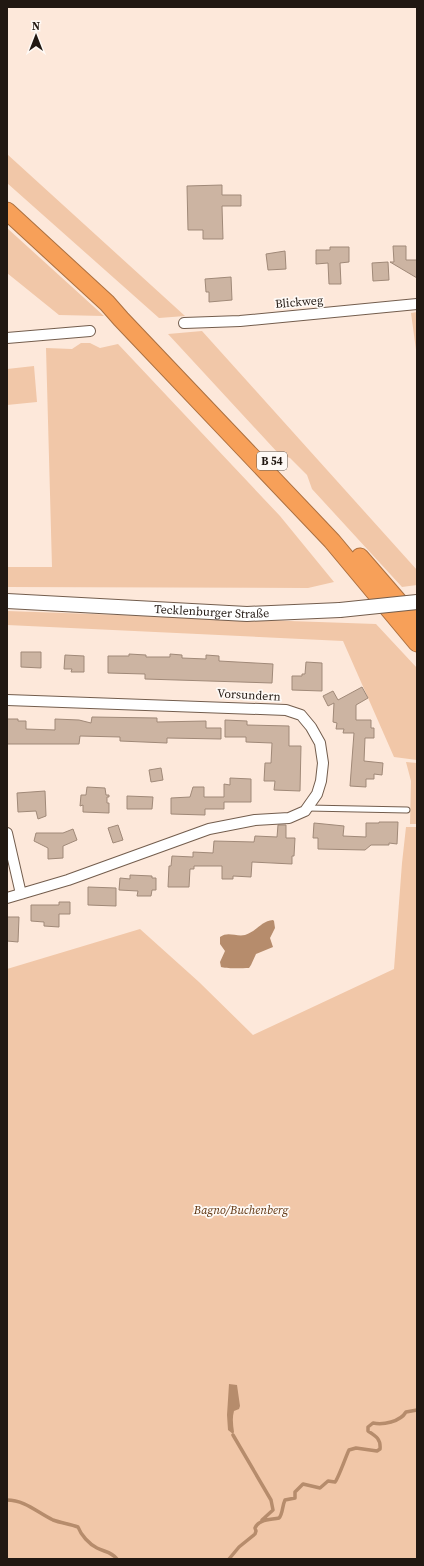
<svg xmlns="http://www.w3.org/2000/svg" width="424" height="1566" font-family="'Source Serif 4',serif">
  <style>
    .green { fill: #f1c7a8 }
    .water { fill: #b68c6c }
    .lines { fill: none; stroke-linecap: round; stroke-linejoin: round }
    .stream { stroke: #b68c6c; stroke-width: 3.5 }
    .building { fill: #ccb4a2; stroke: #a08978 }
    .lane-casing { stroke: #735d4d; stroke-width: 7 }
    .street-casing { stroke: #735d4d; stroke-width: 12 }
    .secondary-casing { stroke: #735d4d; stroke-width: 16 }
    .highway-casing { stroke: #ac7040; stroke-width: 19 }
    .lane { stroke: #fff; stroke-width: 5 }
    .street { stroke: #fff; stroke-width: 10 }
    .secondary { stroke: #fff; stroke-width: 14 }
    .highway { stroke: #f7a059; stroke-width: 17 }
    .secondary-bridge-casing { stroke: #735d4d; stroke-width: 16; stroke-linecap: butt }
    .secondary-bridge { stroke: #fff; stroke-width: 14 }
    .labels { text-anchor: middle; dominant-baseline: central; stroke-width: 3.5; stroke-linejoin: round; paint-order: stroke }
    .shield { fill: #fef9f5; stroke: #635c56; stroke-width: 1 }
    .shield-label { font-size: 11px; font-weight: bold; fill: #211812 }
    .street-label { font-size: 12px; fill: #211812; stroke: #fef9f5 }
    .park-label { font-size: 12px; font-style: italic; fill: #5f340e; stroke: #fef9f5 }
  </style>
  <rect width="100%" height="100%" fill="#fde8da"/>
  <path class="green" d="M 7,154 L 185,316 L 159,318 L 7,183 Z
    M 7,228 L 104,316 L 59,315 L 7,273 Z
    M 417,312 L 417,357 L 411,313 Z
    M 202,331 L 417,570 L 417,585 L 402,587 L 312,489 L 307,475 L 290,458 L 278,453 L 168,334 Z
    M 81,343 L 90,343 L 100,348 L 118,344 L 280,516 L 334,582 L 308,588 L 7,587 L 7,567 L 52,567 L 46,348 L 72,349 Z
    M 34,366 L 37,402 L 7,405 L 7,369 Z
    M 7,611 L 376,624 L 417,668 L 417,760 L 394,757 L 343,641 L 7,625 Z
    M 406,762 L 417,763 L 417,824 L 410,824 L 411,781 Z
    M 406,827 L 417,827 L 417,1559 L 7,1559 L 7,969 L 140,929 L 199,982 L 253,1035 L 394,969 L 402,863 Z"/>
  <path class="water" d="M 273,920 L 274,921 L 275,928 L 270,938 L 273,947 L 256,954 L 251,965 L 249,968 C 243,968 226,969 221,967 L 220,962 L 225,951 L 220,944 L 220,937 C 228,931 236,937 245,935 C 256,932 261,921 273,920 Z
    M 229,1384 L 237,1385 L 240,1406 L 239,1409 L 234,1411 C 232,1418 233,1425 234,1432 L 233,1434 L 228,1430 L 227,1415 Z"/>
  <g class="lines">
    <path class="stream" d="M 233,1435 L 271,1500 L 273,1510 L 262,1520
      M 7,1500 C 25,1500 38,1513 53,1520 C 61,1523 70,1524 78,1527 C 81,1535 89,1544 97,1548 C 105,1552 112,1552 117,1559
      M 229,1559 L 239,1547 L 255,1534 L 256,1531 L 255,1528 C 259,1519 270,1520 279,1518 C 283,1514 282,1506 285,1500 L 295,1498 L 295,1492 L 303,1484 L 320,1488 L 328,1481 L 335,1482 C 338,1479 346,1456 349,1450 L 356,1448 L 377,1451 L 380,1449 C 381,1439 376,1436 368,1431 L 368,1427 L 373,1423 C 383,1425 400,1422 406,1412 L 417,1410"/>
  </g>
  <path class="building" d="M 222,185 L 222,195 L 241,195 L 241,206 L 222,206 L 223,239 L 203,239 L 203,230 L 188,230 L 187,186 Z
    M 393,246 L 406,246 L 406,260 L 417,260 L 417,278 L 390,262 L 394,262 Z
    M 330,247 L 349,247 L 349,262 L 340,263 L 341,284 L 329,284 L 328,263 L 316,264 L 316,250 L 330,250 Z
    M 285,251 L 286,269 L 268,270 L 266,254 Z
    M 388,262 L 389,280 L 373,281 L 372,263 Z
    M 231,277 L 232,300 L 209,302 L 209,292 L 206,292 L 205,279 Z
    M 21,652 L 41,652 L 41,668 L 21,667 Z
    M 129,654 L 146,655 L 146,657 L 170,657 L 170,654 L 182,655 L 182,658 L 206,659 L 206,655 L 219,656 L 219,661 L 273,664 L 272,683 L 145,679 L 145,674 L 108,673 L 108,656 L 129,656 Z
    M 65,655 L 84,656 L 84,672 L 71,672 L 72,669 L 64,669 Z
    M 306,662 L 322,663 L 322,691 L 292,690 L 292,676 L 302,676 L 302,674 L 305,674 Z
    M 362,687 L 368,698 L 356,705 L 356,720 L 371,720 L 371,728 L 374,728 L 374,738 L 365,738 L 364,761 L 383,763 L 382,775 L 374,774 L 374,779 L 366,779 L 366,787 L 350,786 L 354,733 L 343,733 L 344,729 L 336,729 L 337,723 L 333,722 L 334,703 L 328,706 L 323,696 L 333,691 L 338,700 Z
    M 92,717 L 157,718 L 157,722 L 206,721 L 206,728 L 221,728 L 221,739 L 167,738 L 167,743 L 120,741 L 120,737 L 80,736 L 79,744 L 7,744 L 7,719 L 18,719 L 18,721 L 26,721 L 26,729 L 55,730 L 55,719 L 79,720 L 91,723 Z
    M 225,720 L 247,721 L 247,725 L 289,726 L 289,746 L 301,746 L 300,791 L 274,790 L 275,781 L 264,781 L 265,763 L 271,763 L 272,743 L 246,742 L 246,737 L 225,737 Z
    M 161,768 L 163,780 L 151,782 L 149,770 Z
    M 230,778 L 251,779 L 251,802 L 224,802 L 224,809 L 205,809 L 205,815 L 171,814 L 171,798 L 190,797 L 193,787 L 204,787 L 204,797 L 224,797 L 224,784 L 230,785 Z
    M 87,787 L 105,788 L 106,795 L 109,795 L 109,797 L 107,797 L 107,803 L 109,803 L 109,813 L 83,812 L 83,805 L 80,806 L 81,795 L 86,795 Z
    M 45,791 L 46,816 L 38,819 L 36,811 L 18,812 L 17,793 Z
    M 127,796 L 153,797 L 152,809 L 127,809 Z
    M 379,822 L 398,822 L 397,844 L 389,843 L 389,845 L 371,845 L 365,850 L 318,849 L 318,838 L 313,838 L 314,823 L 344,826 L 343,836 L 366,837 L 366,823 L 379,823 Z
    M 118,825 L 123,840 L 113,843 L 108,828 Z
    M 278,825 L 286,825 L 286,838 L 295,838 L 294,856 L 292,856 L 292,864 L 252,862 L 251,877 L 233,876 L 233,879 L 222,879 L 222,866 L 194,866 L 194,869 L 190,869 L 189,887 L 168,887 L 169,866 L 171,866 L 172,856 L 193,857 L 193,852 L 213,853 L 214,841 L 254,842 L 255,836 L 277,837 Z
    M 73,829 L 77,840 L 63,846 L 63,858 L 48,859 L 48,848 L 34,841 L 36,833 L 63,833 Z
    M 130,875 L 152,876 L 152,878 L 156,878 L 156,890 L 152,890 L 151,896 L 137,896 L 138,891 L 119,890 L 120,878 L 130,879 Z
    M 88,887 L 116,888 L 116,906 L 88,905 Z
    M 59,902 L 70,902 L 70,914 L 59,914 L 59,927 L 44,926 L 44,922 L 31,921 L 31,905 L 59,905 Z
    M 7,917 L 19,917 L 18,942 L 7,941 Z"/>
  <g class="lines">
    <g class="lane-casing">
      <path id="lane" d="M 308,808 L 407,810"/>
    </g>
    <g class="street-casing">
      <path id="street" d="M 184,323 L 240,321 L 417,304
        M 7,338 L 90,331
        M 7,700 L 286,710 L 301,715 L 311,727 L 320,743 L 323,763 L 321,781 L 317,794 L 305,811 L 289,818 L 255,820 L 209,829 L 68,880 L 7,898
        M 7,833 L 21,894"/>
    </g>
    <g class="secondary-casing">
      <g id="secondary">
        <path id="s1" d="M 7,601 L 247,614 L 340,610"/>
      </g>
    </g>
    <g class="highway-casing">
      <path id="highway" d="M 7,211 L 107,303 L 121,319 L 332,541 L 417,643
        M 360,557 L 417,623"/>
    </g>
    <use href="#lane" class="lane"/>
    <use href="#street" class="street"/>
    <use href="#secondary" class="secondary"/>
    <use href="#highway" class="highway"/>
    <g class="secondary-bridge-casing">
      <path id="secondary-bridge" d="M 340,610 L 417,602"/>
    </g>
    <use href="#secondary-bridge" class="secondary-bridge"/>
  </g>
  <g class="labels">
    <rect class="shield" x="257" y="452" width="30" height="18" rx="3"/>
    <g class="shield-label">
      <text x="272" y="461">B 54</text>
    </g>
    <g class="street-label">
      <text transform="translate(299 302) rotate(-5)">Blickweg</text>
      <text stroke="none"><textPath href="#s1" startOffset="205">Tecklenburger Straße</textPath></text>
      <text transform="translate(249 695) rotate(3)">Vorsundern</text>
    </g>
    <g class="park-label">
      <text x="241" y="1210">Bagno/Buchenberg</text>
    </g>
  </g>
  <rect width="424" height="1566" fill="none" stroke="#211812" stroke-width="16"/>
  <g transform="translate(36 36)" stroke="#fef9f5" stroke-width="3" paint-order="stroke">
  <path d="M0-3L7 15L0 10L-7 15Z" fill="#211812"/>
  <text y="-6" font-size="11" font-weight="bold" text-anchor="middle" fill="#211812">N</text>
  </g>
</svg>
